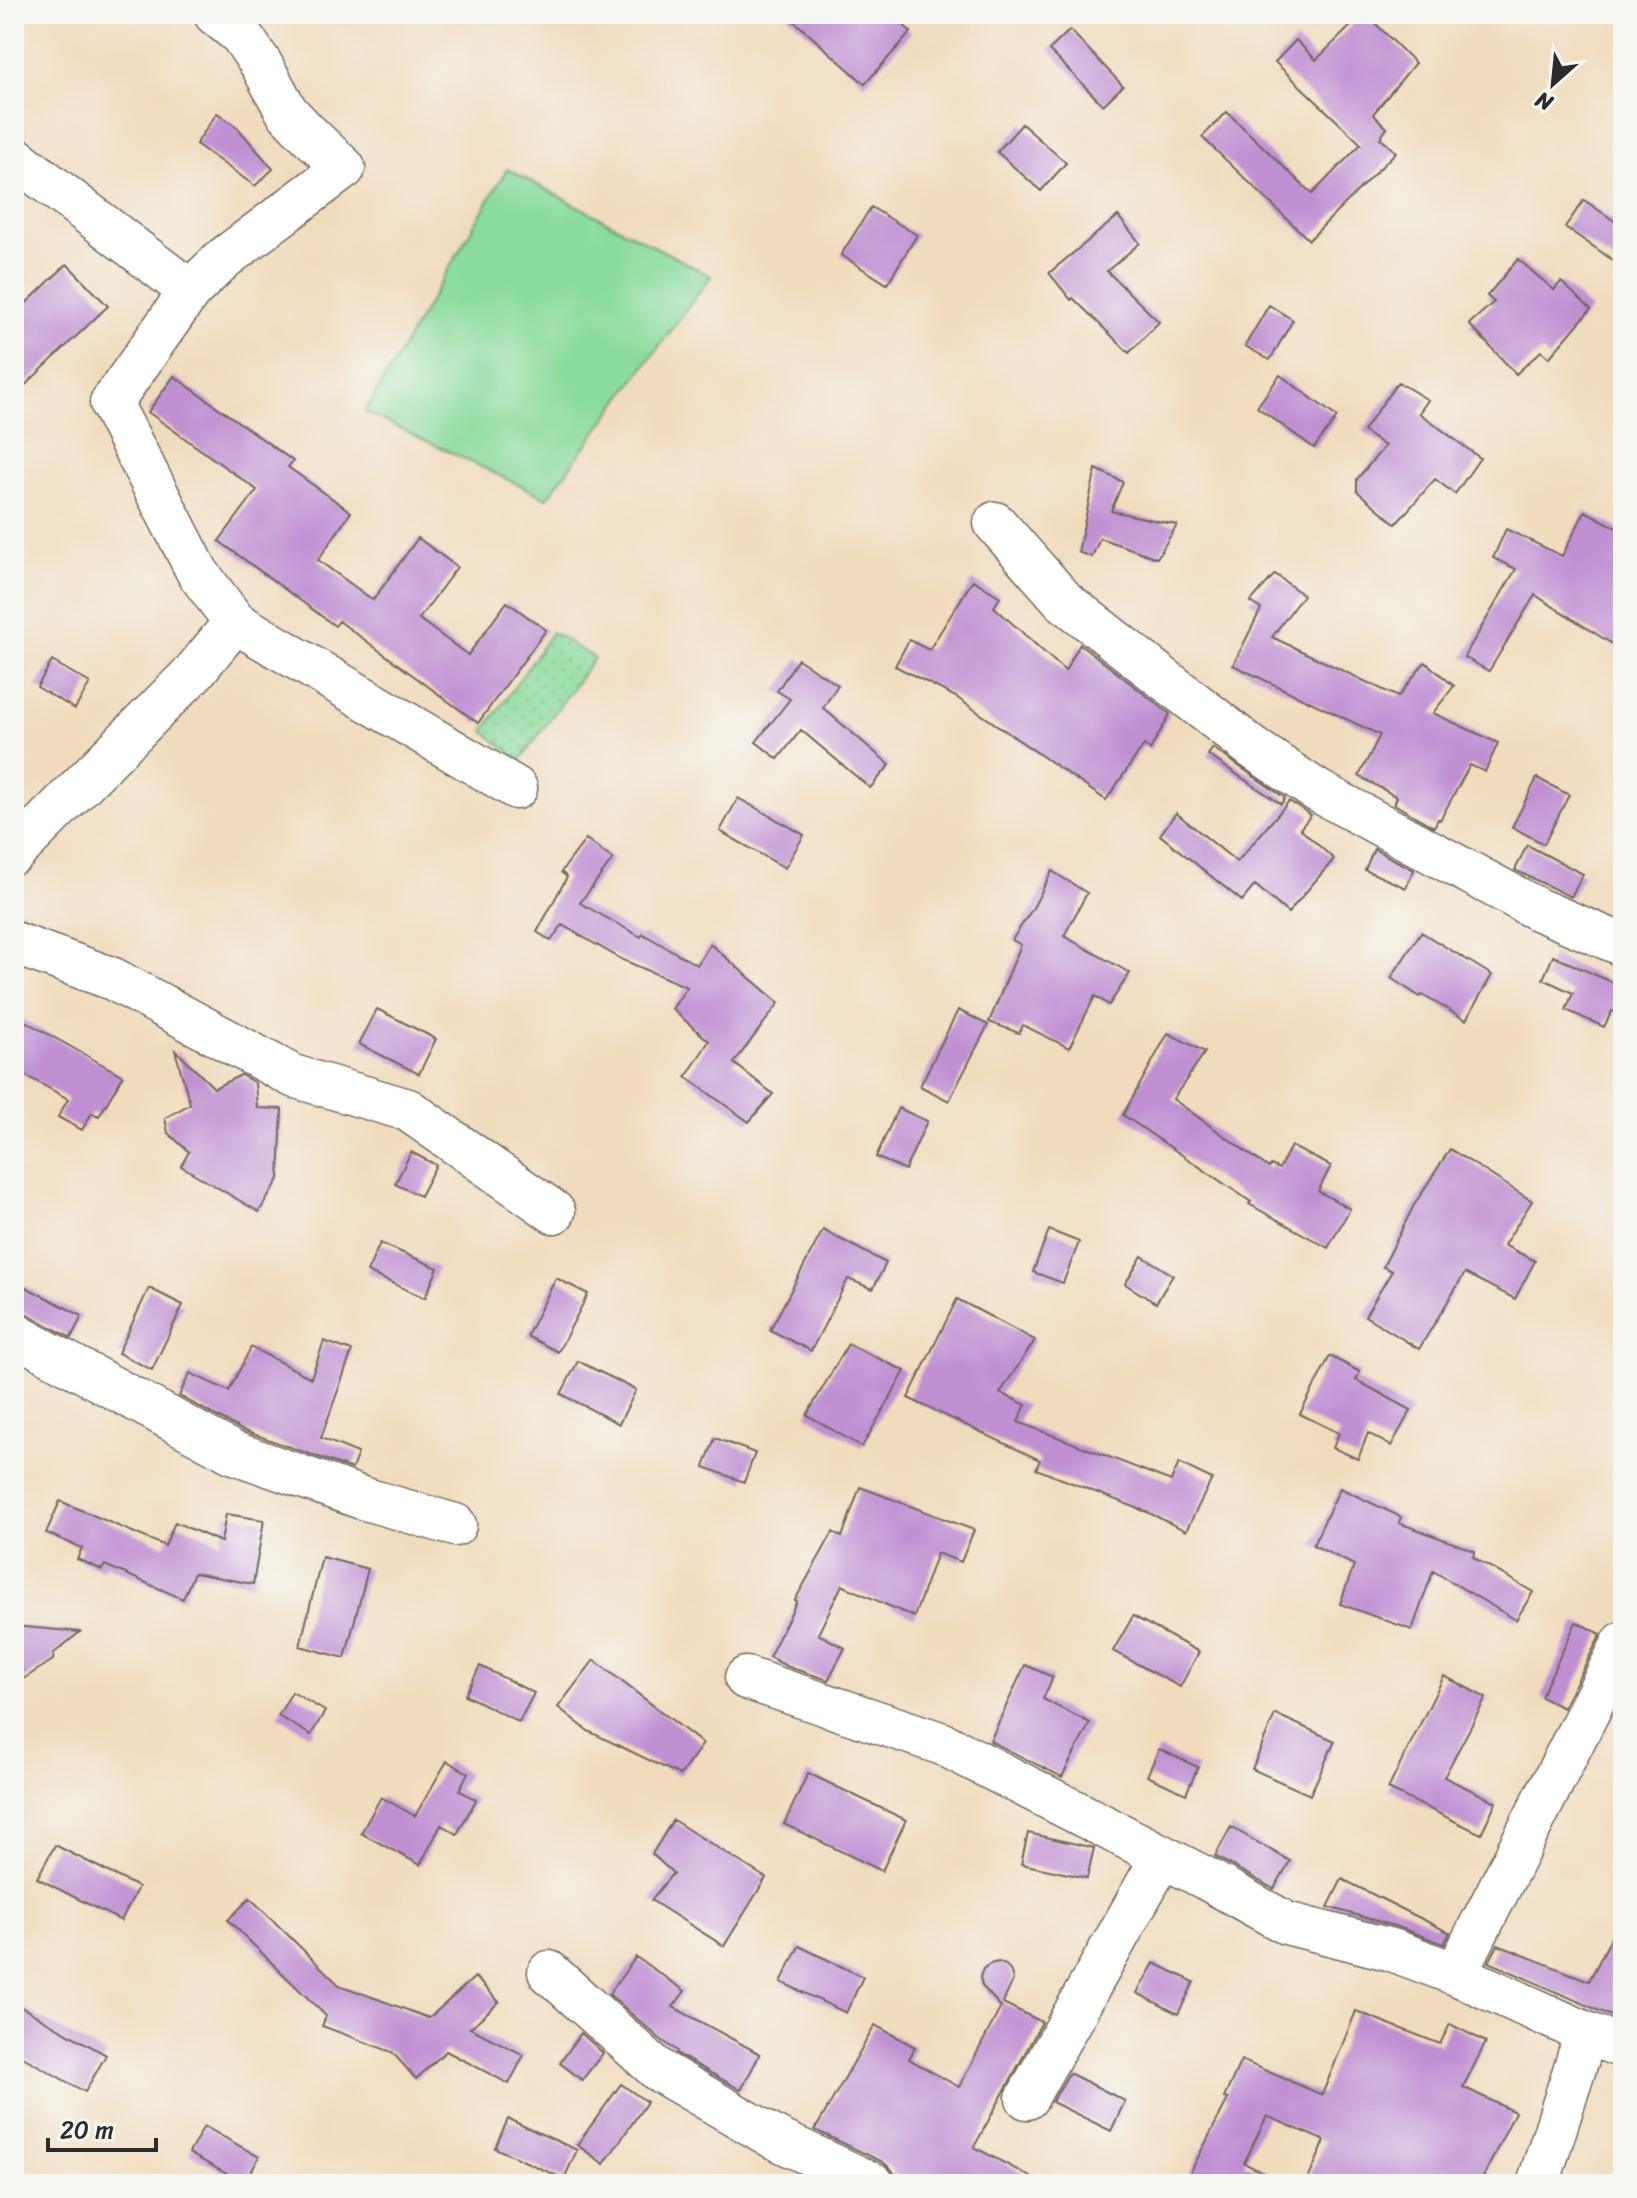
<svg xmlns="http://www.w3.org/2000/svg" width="1637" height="2198" font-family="Sriracha,sans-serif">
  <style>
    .green { fill: #8adb9c; stroke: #5a8364; stroke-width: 2 }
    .park { fill: url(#park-dots); stroke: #5a8364; stroke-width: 2 }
    .building { fill: #c090d3 }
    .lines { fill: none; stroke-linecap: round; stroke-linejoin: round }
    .street-casing { stroke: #70695e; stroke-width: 45 }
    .street { stroke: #fff; stroke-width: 42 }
  </style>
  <defs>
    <pattern id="park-dots" width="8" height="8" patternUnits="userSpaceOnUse" patternTransform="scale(2)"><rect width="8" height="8" fill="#8adb9c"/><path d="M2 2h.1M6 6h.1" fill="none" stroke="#77bc87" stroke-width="1.8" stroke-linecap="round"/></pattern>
  </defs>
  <rect width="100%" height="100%" fill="#f6f6f2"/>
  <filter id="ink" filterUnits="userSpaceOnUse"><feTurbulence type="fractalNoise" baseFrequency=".0125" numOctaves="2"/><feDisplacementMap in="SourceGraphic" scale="16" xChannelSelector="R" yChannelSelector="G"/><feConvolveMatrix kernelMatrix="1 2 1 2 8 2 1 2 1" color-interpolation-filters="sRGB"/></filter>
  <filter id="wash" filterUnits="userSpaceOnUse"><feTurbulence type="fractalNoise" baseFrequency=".006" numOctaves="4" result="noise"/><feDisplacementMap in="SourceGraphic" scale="32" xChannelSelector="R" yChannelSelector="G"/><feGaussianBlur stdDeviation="1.8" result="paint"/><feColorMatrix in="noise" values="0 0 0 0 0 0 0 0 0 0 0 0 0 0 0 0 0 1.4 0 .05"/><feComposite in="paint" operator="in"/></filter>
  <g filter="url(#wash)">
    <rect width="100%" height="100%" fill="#f1dbbd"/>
    <path class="green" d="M 507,169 L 711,276 L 547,498 L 365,412 Z"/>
    <path class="park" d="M 552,632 L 594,658 L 520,761 L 484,731 Z"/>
    <g id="blocks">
      <path class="building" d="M 786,14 L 892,14 L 911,32 L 865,84 Z
        M 1363,14 L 1366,14 L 1415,63 L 1373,114 L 1387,128 L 1380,138 L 1396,152 L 1309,240 L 1202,137 L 1227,112 L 1312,194 L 1361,144 L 1275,62 L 1296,40 L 1316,60 Z
        M 1070,30 L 1123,86 L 1103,105 L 1049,50 Z
        M 217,113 L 237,127 L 273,169 L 255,186 L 196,144 Z
        M 1022,124 L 1066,163 L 1041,191 L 997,152 Z
        M 1584,200 L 1623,227 L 1623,267 L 1565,227 Z
        M 871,207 L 917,235 L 887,284 L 841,255 Z
        M 1118,216 L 1140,243 L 1107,271 L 1159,322 L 1129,353 L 1073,298 L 1071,300 L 1049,273 Z
        M 1518,259 L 1554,290 L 1561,282 L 1591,309 L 1549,358 L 1541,351 L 1516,374 L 1469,324 L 1494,302 L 1487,296 Z
        M 67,264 L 108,306 L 14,396 L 14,315 Z
        M 1269,305 L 1293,320 L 1270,360 L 1245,346 Z
        M 1280,375 L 1337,417 L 1314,448 L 1257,407 Z
        M 174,376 L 293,461 L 288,467 L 351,512 L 318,560 L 373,600 L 418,538 L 457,567 L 419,619 L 468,655 L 507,602 L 546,630 L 478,723 L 339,621 L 335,626 L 219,541 L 257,490 L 148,412 Z
        M 1398,382 L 1428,400 L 1419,413 L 1480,458 L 1455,494 L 1435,479 L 1396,524 L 1357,491 L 1357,479 L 1385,446 L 1363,431 Z
        M 1096,469 L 1123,482 L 1111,511 L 1177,525 L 1157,558 L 1100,538 L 1092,557 L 1078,552 Z
        M 1585,511 L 1623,531 L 1623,651 L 1535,595 L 1489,671 L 1464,657 L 1516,569 L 1493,558 L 1506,529 L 1562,556 Z
        M 1275,574 L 1303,595 L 1272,637 L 1398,697 L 1425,662 L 1454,686 L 1433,713 L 1498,743 L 1485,772 L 1470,765 L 1440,820 L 1438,819 L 1434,827 L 1394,804 L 1397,797 L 1359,776 L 1380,735 L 1233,665 L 1261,609 L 1250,602 Z
        M 973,580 L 1000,597 L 994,607 L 1065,671 L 1080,644 L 1170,714 L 1150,750 L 1144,745 L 1106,800 L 956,697 L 895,666 L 909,640 L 929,650 Z
        M 798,659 L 838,685 L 823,708 L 890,765 L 870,788 L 801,730 L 778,759 L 756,742 L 790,699 L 777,691 Z
        M 52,661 L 90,683 L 75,709 L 37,687 Z
        M 1213,748 L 1285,798 L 1281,804 L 1208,755 Z
        M 1537,778 L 1569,795 L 1544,844 L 1512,827 Z
        M 738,798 L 804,835 L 785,868 L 720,831 Z
        M 1289,801 L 1311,815 L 1300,829 L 1334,859 L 1288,913 L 1255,885 L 1242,901 L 1160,835 L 1176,813 L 1237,862 Z
        M 586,839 L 613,859 L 580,903 L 641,937 L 643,934 L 697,965 L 710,944 L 779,1003 L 734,1063 L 773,1094 L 749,1122 L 686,1077 L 709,1041 L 672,1009 L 687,987 L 623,960 L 562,925 L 551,941 L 537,932 L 567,877 L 561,872 Z
        M 1527,845 L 1583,874 L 1571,897 L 1515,870 Z
        M 1374,849 L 1414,870 L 1406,888 L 1365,870 Z
        M 1052,871 L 1087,893 L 1064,936 L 1130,973 L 1109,1005 L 1095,996 L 1069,1048 L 1023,1025 L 1019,1033 L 989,1022 L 1021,945 L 1012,940 L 1033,908 Z
        M 1421,932 L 1492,975 L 1466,1020 L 1422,995 L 1420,997 L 1391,978 Z
        M 1553,956 L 1623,987 L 1623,1016 L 1612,1011 L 1604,1027 L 1566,1010 L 1573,993 L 1543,979 Z
        M 377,1009 L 436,1039 L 419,1074 L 359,1044 Z
        M 958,1010 L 988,1025 L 949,1101 L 920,1086 Z
        M 14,1015 L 123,1076 L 99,1116 L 92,1113 L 82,1130 L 58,1117 L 68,1099 L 14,1069 Z
        M 1168,1033 L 1205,1052 L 1173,1099 L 1269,1168 L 1271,1165 L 1279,1169 L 1291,1146 L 1331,1166 L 1318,1191 L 1350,1209 L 1328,1248 L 1249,1204 L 1251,1202 L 1123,1115 Z
        M 175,1050 L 214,1088 L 241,1075 L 255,1083 L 257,1108 L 282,1109 L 279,1179 L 259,1212 L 181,1166 L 189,1152 L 168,1133 L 165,1118 L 190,1104 Z
        M 898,1108 L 927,1121 L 905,1170 L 876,1157 Z
        M 1450,1149 L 1532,1201 L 1504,1245 L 1535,1261 L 1515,1299 L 1465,1273 L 1419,1349 L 1365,1316 L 1392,1271 L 1383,1267 L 1414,1205 Z
        M 411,1152 L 436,1165 L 420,1196 L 395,1184 Z
        M 823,1230 L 886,1263 L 873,1289 L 848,1279 L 811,1351 L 770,1330 Z
        M 1049,1230 L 1079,1242 L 1063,1283 L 1033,1272 Z
        M 380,1243 L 438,1268 L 425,1298 L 367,1272 Z
        M 1142,1256 L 1173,1275 L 1156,1303 L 1125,1284 Z
        M 556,1278 L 588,1294 L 558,1352 L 527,1336 Z
        M 14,1281 L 82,1316 L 71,1338 L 25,1313 L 14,1310 Z
        M 149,1288 L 183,1305 L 152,1370 L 118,1353 Z
        M 957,1299 L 1035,1340 L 1000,1393 L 1026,1405 L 1018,1422 L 1171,1481 L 1179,1463 L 1212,1479 L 1186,1531 L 1147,1512 L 1036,1469 L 1040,1460 L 908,1398 Z
        M 324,1341 L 352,1351 L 321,1438 L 358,1453 L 352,1469 L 242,1430 L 179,1396 L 190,1373 L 229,1391 L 251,1347 L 311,1378 Z
        M 848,1344 L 905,1371 L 862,1447 L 807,1415 Z
        M 1330,1356 L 1360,1372 L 1356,1380 L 1411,1410 L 1391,1446 L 1368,1433 L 1358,1459 L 1333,1448 L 1339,1433 L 1300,1414 Z
        M 578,1361 L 636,1390 L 619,1424 L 561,1394 Z
        M 715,1438 L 755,1453 L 744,1482 L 704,1467 Z
        M 860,1487 L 974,1530 L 961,1562 L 937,1553 L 914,1617 L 842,1585 L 818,1634 L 845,1648 L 828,1680 L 786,1666 L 769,1657 L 797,1601 L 795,1600 L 833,1532 L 842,1537 Z
        M 1340,1488 L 1401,1517 L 1399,1523 L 1475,1551 L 1473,1557 L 1533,1592 L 1516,1620 L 1433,1571 L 1412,1630 L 1340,1604 L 1354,1565 L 1313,1545 Z
        M 60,1501 L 165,1546 L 175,1522 L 221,1542 L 226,1514 L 264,1520 L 253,1584 L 194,1573 L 183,1599 L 105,1565 L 102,1570 L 77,1559 L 82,1548 L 46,1533 Z
        M 322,1557 L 368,1569 L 345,1658 L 300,1646 Z
        M 1133,1616 L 1199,1652 L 1180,1687 L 1113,1651 Z
        M 1576,1622 L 1601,1634 L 1563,1708 L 1541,1697 Z
        M 14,1626 L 80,1632 L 54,1653 L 53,1660 L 14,1685 Z
        M 594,1660 L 703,1744 L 680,1775 L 588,1731 L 558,1707 Z
        M 1025,1665 L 1053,1677 L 1043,1699 L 1090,1723 L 1062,1777 L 990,1741 Z
        M 480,1666 L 534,1693 L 519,1722 L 465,1695 Z
        M 1444,1676 L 1486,1698 L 1444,1777 L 1496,1802 L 1481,1834 L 1388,1789 Z
        M 292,1692 L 325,1711 L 311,1735 L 278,1716 Z
        M 1275,1714 L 1335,1741 L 1310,1795 L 1252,1769 Z
        M 1159,1749 L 1198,1767 L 1186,1794 L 1147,1776 Z
        M 447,1761 L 468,1773 L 459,1790 L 476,1800 L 457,1834 L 441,1825 L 420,1865 L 361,1833 L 381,1797 L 415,1816 Z
        M 808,1773 L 906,1820 L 882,1871 L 784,1824 Z
        M 673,1820 L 766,1878 L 724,1946 L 651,1900 L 673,1873 L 652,1854 Z
        M 1231,1827 L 1290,1861 L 1274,1889 L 1215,1856 Z
        M 1028,1833 L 1094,1848 L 1087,1878 L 1021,1864 Z
        M 55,1845 L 138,1887 L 121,1921 L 37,1878 Z
        M 1342,1879 L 1450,1933 L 1444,1944 L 1398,1927 L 1328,1907 Z
        M 250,1898 L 339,1985 L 429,2018 L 475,1977 L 499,2002 L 470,2028 L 524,2055 L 509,2084 L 446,2051 L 416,2079 L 392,2052 L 322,2026 L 326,2016 L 228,1920 Z
        M 1623,1915 L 1623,2007 L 1618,2019 L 1489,1962 L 1498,1945 L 1589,1981 Z
        M 799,1946 L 863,1977 L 846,2013 L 781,1982 Z
        M 636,1957 L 685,1991 L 673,2007 L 760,2054 L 741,2090 L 676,2053 L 677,2051 L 660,2039 L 609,1994 Z
        M 998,1962 L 1006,1965 L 1011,1972 L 1013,1980 L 1003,2003 L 1042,2022 L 974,2147 L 1044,2184 L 910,2184 L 895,2175 L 892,2170 L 883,2162 L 815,2130 L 875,2025 L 915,2047 L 909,2059 L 959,2087 L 1001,2007 L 982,1986 L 980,1977 L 983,1969 L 990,1964 Z
        M 1154,1963 L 1194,1982 L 1178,2014 L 1137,1993 Z
        M 14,2003 L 106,2055 L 85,2092 L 14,2052 Z
        M 1356,2011 L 1440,2044 L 1450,2024 L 1486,2042 L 1463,2087 L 1515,2112 L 1480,2184 L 1306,2184 L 1325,2141 L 1267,2116 L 1244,2163 L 1285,2184 L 1211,2184 L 1190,2173 L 1228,2099 L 1224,2098 L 1241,2060 L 1322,2095 Z
        M 581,2033 L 603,2053 L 582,2080 L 560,2063 Z
        M 1069,2073 L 1125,2101 L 1111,2131 L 1052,2102 Z
        M 621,2084 L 647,2102 L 604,2164 L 577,2145 Z
        M 508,2119 L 577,2150 L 564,2179 L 495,2148 Z
        M 204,2126 L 259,2157 L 245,2184 L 189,2153 Z"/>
    </g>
  </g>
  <g filter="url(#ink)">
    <use href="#blocks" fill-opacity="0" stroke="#70695e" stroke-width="2"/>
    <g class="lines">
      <g class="street-casing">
        <path id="street" d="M 215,14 L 241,35 L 261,64 L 287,112 L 305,131 L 344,168 L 223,259 L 190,291 L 111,403 L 198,573 L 235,622 L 516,788
          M 14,157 L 190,291
          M 995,523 L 1064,601 L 1253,748 L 1316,790 L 1537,909 L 1623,945
          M 14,853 L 194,672 L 235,622
          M 14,943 L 113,979 L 293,1076 L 408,1110 L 554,1212
          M 14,1334 L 232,1452 L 362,1498 L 455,1525
          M 746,1678 L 943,1744 L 1205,1878 L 1286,1923 L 1392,1950 L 1456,1974 L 1586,2033 L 1623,2047
          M 549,1972 L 658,2070 L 775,2138 L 873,2184
          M 1456,1974 L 1623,1643
          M 1027,2098 L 1162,1857
          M 1538,2184 L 1586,2033"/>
      </g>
      <use href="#street" class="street"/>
    </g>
  </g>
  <rect width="1637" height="2198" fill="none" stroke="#f6f6f2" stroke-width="48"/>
  <g transform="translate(1553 84) rotate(207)" stroke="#f6f6f2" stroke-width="6" paint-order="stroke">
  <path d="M0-6L14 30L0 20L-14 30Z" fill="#2b2b2b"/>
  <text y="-12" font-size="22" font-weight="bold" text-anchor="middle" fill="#2b2b2b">N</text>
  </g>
  <path d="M48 2138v12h108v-12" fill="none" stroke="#2b2b2b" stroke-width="4"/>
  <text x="60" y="2138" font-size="24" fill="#2b2b2b" stroke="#f6f6f2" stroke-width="6" paint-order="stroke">20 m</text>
</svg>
